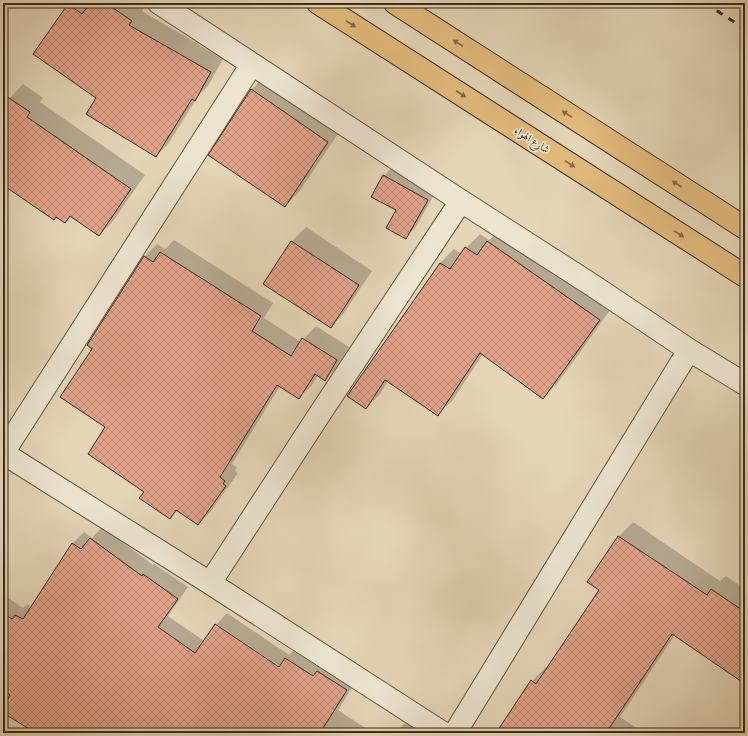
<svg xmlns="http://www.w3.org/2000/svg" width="748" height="736" font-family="'IM FELL French Canon',Amiri,serif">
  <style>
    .shadow { fill: #0003; fill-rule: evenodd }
    .building { fill: url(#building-cross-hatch); stroke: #392b1b }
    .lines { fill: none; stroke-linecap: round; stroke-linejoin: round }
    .street-casing { stroke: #645642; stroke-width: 24 }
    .highway-casing { stroke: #392b1b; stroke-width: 24 }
    .street { stroke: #ede4d0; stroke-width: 22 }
    .highway { stroke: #e2ba7c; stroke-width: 22 }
    .rail { stroke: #392b1b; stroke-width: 3; stroke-dasharray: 7 7; stroke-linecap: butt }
    .oneway { fill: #856b47 }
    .labels { text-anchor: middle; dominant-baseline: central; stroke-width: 3.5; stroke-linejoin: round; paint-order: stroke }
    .street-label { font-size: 11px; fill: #392b1b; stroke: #ede4d0 }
  </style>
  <defs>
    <pattern id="building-cross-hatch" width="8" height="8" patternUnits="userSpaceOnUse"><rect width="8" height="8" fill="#e3a38b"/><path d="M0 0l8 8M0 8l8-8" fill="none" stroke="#b98571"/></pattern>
  </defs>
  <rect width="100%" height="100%" fill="#e4d5b7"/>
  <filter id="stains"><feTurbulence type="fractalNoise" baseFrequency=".005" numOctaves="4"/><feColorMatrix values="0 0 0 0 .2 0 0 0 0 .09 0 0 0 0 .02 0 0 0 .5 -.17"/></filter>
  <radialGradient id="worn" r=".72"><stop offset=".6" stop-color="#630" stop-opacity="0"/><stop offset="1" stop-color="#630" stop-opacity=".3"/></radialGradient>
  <path class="shadow" d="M 71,3 L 138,3 L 144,7 L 142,11 L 223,59 L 208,86 L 198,96 L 169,143 L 156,156 L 98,98 L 69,5 Z
    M 265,76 L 342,128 L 299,192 L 285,206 L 251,90 Z
    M 23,84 L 43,98 L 40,102 L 145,175 L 113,221 L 99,235 L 71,215 L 65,222 L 3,180 L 3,103 L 9,97 L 10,98 Z
    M 393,166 L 437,190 L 415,228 L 405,238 L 397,210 L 384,176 Z
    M 306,227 L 372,271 L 344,313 L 330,327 L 265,283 L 292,241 Z
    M 502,228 L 613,306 L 557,384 L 543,398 L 483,354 L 452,401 L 438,414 L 388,381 L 380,394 L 366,408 L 348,396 L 440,263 L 454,249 L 462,254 L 466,248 L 480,234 L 489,240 Z
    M 174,240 L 273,303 L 264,318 L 301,342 L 316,326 L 349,347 L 337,367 L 325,379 L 318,375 L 312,385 L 299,398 L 280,386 L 232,464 L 237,467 L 235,471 L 238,473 L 211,511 L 198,524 L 178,510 L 170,518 L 145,492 L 107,427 L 93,349 L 88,345 L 145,256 L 157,244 L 165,249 Z
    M 633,522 L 720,581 L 726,576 L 745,589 L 745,675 L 675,635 L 620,717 L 644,733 L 497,733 L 532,681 L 546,667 L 548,668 L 600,590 L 588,582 L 619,536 Z
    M 102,527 L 153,565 L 154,564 L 188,587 L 168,616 L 204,641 L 216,625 L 227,613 L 289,655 L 297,647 L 358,678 L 338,710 L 373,733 L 38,733 L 3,712 L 3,709 L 12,694 L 3,689 L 3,594 L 23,608 L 27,604 L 32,607 L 73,543 L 84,532 L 92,538 ZM 216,624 L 284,669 L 283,671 L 216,626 Z
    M 406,722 L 425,733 L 395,733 Z"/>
  <path class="building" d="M 90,3 L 106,3 L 132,21 L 129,25 L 211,72 L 195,101 L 192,99 L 156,157 L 86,114 L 96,98 L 33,54 L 68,4 L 82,14 Z
    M 251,89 L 328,142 L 285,207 L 208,155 Z
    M 3,94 L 30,112 L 27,117 L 131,189 L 99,236 L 70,216 L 65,223 L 56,217 L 54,220 L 3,185 Z
    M 383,175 L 428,200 L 406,239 L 386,228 L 396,210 L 371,197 Z
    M 291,241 L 359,285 L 331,328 L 263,284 Z
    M 487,241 L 600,320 L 543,399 L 480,353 L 438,416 L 385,380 L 366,409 L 347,396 L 440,263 L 450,269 L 465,247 L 477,255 Z
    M 160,252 L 261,316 L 252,331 L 291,356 L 302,338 L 337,360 L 325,381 L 315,374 L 299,399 L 277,385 L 220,477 L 225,481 L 223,484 L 226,486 L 198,525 L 176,510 L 170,519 L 139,498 L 144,492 L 88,454 L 105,427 L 60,397 L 92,349 L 87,345 L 144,256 L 153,262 Z
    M 618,536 L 707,595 L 711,589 L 745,612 L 745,684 L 672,634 L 606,733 L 496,733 L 531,680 L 536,684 L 599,590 L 587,582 Z
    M 90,538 L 142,576 L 143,574 L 178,599 L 158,627 L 195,653 L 215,624 L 279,667 L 285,658 L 313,676 L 317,671 L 347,690 L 320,733 L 36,733 L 3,713 L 3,707 L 10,695 L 3,690 L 3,613 L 12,619 L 15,615 L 23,619 L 72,543 L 81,549 Z"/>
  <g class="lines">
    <g class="street-casing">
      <path id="street" d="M 159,3 L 461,201 L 592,285 L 689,350 L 745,384
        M 3,453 L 210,583 L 443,733
        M 3,453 L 252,64
        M 210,583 L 319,415 L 461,201
        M 455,733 L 689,350"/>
    </g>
    <g class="highway-casing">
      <path id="highway" d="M 318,3 L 745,276
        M 395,3 L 745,228"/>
    </g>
    <use href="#street" class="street"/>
    <use href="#highway" class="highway"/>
    <path class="rail" d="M 705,3 L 745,29"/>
  </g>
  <defs><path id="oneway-solid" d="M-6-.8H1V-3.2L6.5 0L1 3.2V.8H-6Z"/></defs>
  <g class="oneway">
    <use href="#oneway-solid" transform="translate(351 24) rotate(33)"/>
    <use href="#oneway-solid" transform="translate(458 43) rotate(-147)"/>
    <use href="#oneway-solid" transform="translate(461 94) rotate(33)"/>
    <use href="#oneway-solid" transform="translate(567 114) rotate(-147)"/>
    <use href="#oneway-solid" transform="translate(570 164) rotate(33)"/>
    <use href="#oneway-solid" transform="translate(677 184) rotate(-147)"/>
    <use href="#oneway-solid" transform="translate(679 234) rotate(33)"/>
  </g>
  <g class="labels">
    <g class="street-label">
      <text transform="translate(532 140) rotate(33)">شارع الهواء</text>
    </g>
  </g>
  <rect width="748" height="736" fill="none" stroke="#e4d5b7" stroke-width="16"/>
  <rect x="4" y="4" width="740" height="728" fill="none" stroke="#392b1b" stroke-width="2"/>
  <rect x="8" y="8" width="732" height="720" fill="none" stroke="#392b1b"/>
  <rect width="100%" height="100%" filter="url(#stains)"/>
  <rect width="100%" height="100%" fill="url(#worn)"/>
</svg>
